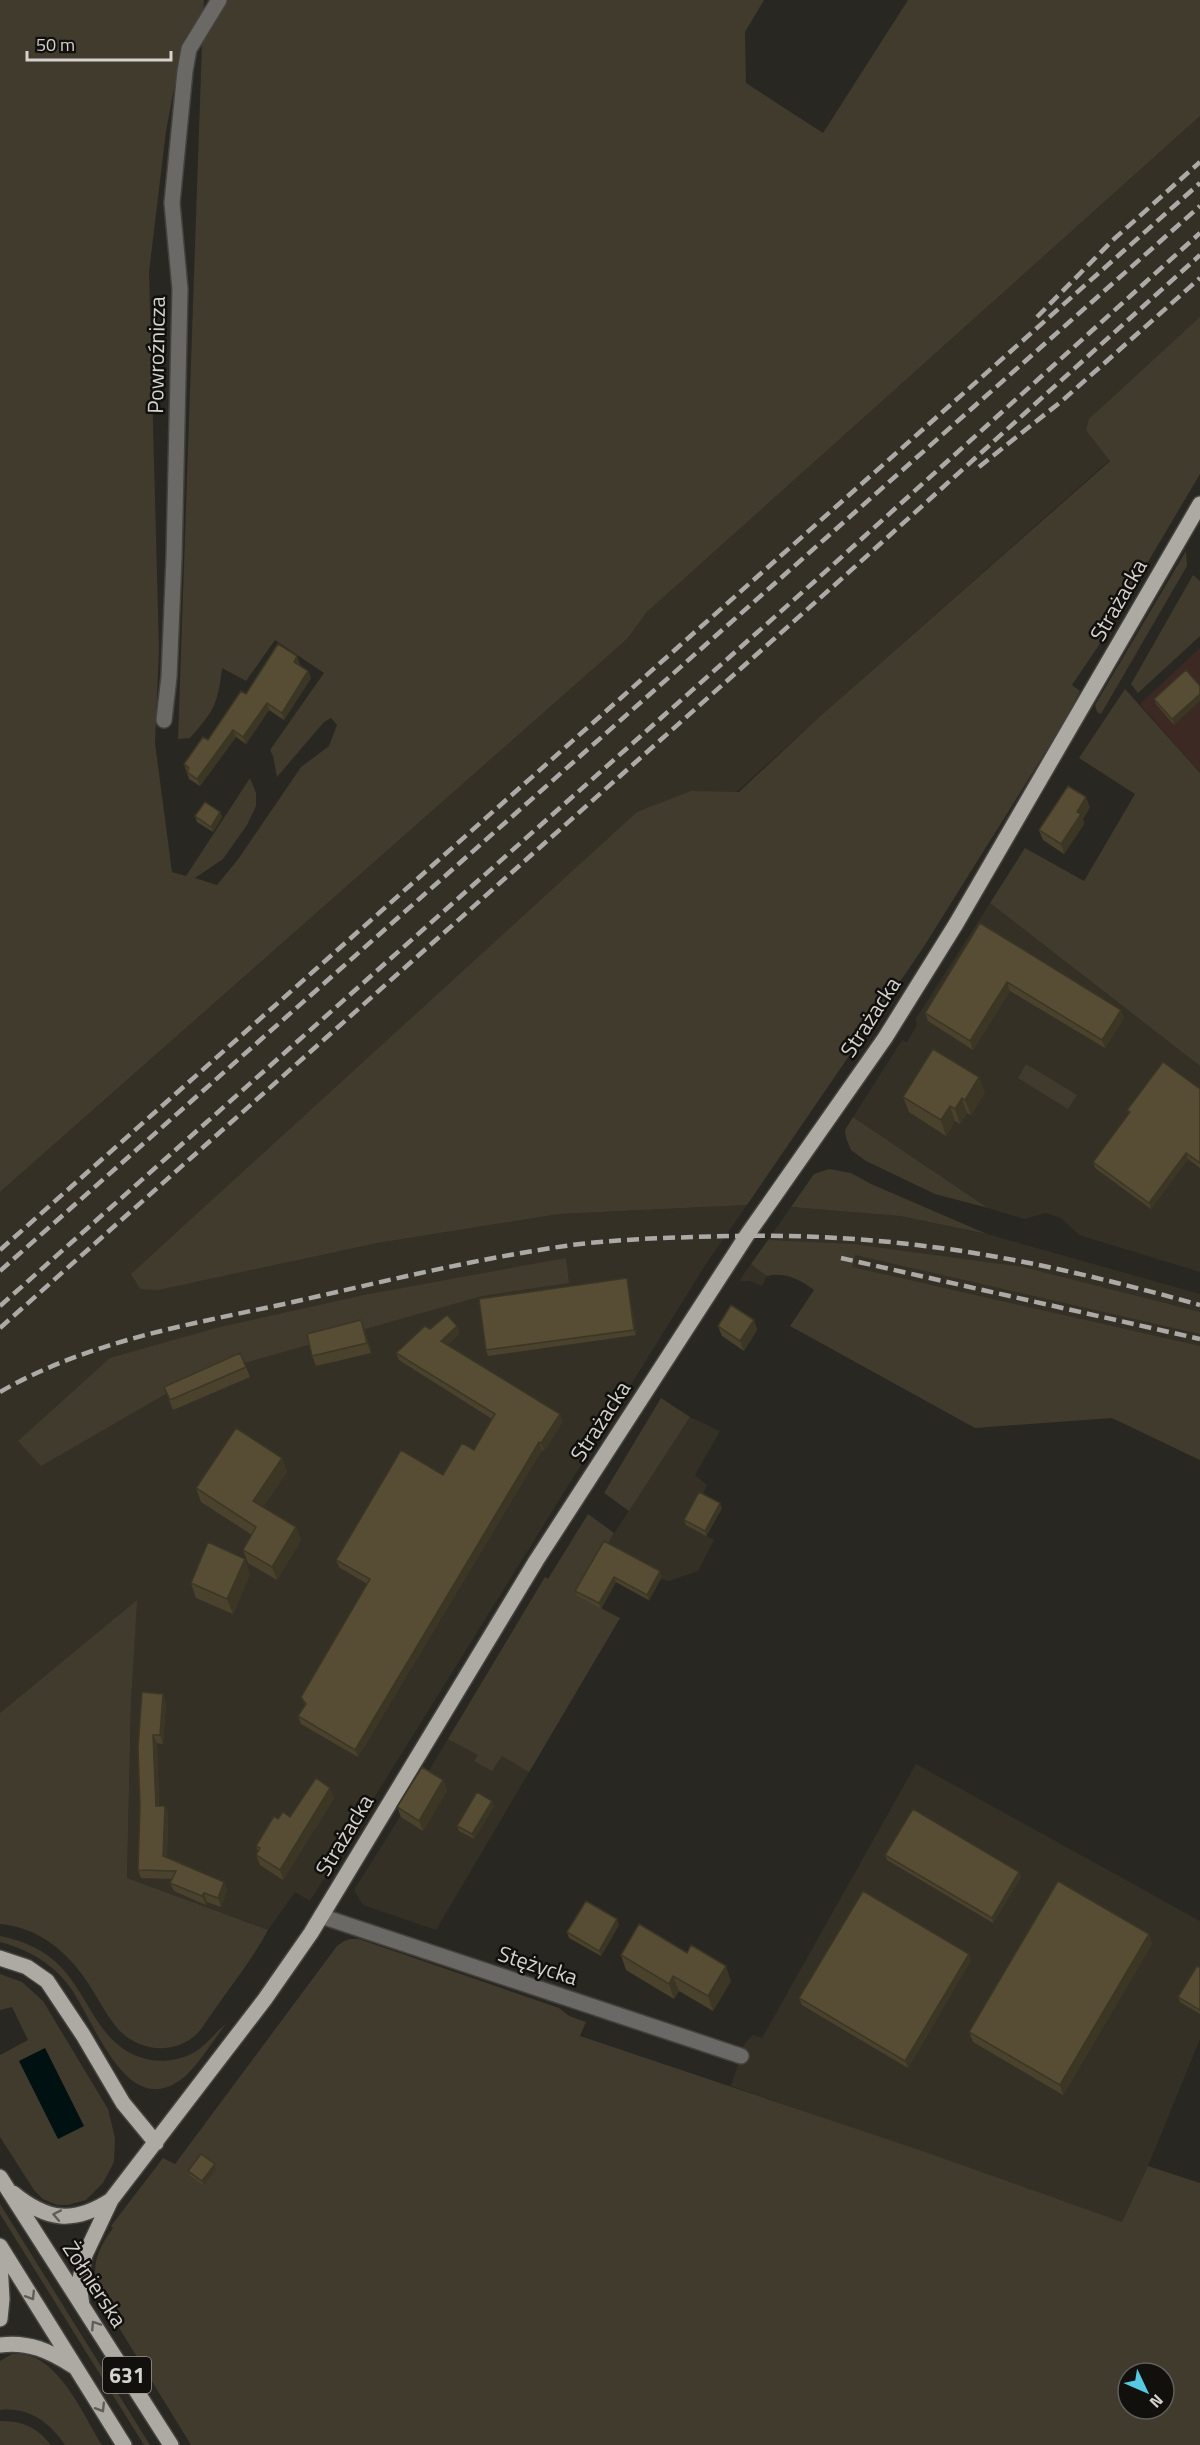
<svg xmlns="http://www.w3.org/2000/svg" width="1200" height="2445" font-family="'Titillium Web',sans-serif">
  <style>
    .built { fill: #343025 }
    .education { fill: #3c2924 }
    .green { fill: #413b2d; fill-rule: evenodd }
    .water { fill: #001112 }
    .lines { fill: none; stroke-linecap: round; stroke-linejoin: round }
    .minor-casing { stroke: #44423d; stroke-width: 18 }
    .major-casing { stroke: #44423d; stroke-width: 18 }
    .minor { stroke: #6a6966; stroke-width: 15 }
    .major { stroke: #adaaa4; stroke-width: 15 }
    .rail { stroke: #acaaa7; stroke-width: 4.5; stroke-dasharray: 12 6; stroke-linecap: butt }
    .wall { fill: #4a422d }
    .shaded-wall { fill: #3c3624 }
    .building { fill: #564d34; stroke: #3c3624; stroke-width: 1.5 }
    .oneway { stroke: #5f5d58 }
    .labels { text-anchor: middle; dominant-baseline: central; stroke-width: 5; stroke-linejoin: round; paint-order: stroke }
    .shield { fill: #11100d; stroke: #9a9895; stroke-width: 1.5 }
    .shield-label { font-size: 21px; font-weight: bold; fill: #d4d2cf }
    .street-label { font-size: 22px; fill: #d4d2cf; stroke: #11100d }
  </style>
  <rect width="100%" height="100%" fill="#292721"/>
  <path class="built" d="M 1200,116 L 1200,380 L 816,720 L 195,1282 L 378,1243 L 559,1214 L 747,1205 L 706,1264 L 310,1901 L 295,1892 L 268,1930 L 127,1878 L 131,1702 L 136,1601 L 0,1713 L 0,1192 L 627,639 L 647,612 Z
    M 990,903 L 1200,1066 L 1200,1272 L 1079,1235 L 1061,1218 L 1046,1213 L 1024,1219 L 988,1208 L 853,1117 L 902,1040 L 907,1042 L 917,1025 L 915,1020 Z
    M 791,1207 L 900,1216 L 987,1234 L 1200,1294 L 1200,1460 L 1112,1418 L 814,1290 L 797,1278 L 776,1274 L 767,1276 L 762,1286 L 750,1281 L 739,1281 Z
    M 690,1417 L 720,1431 L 695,1475 L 707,1485 L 702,1497 L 722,1508 L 707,1536 L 714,1540 L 698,1571 L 669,1581 L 661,1579 L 649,1601 L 615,1582 L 601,1608 L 620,1618 L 436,1930 L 363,1905 L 354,1890 L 425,1777 L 545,1577 L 548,1580 L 596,1561 Z
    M 916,1764 L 1200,1921 L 1200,2039 L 1148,2166 L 1122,2222 L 731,2086 L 745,2043 L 753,2035 L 762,2038 Z"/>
  <path class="education" d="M 1200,648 L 1200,773 L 1140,704 Z"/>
  <path class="green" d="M 0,0 L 204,0 L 203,13 L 183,41 L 166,131 L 149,272 L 159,650 L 155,743 L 172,872 L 186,876 L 250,778 L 256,793 L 256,806 L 247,825 L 223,859 L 195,878 L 217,885 L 239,858 L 301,767 L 329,746 L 337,725 L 331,718 L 324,722 L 277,777 L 273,756 L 270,750 L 324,673 L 275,640 L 246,681 L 222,668 C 218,704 214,711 190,738 L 178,739 L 202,43 L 228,0 L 764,0 L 745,32 L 746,83 L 823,133 L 908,0 L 1200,0 L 1200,116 L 647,612 L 627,639 L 0,1192 Z
    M 1200,317 L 1200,474 L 1097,648 L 1072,685 L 1080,691 L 1068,716 L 923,948 L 747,1205 L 559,1214 L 378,1243 L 158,1290 L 140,1289 L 131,1274 L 637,812 L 691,791 L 739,792 L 816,720 L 1110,461 L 1086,430 L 1089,419 Z
    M 1186,551 L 1187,566 L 1101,714 L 1097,712 L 1095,705 Z
    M 1193,575 L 1200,581 L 1200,636 L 1138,693 L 1131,684 Z
    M 1125,689 L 1200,773 L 1200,1066 L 990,903 L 1025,848 L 1084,881 L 1135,794 L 1079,758 Z
    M 1026,1064 L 1077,1095 L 1068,1109 L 1018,1078 Z
    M 853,1117 L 988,1208 L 935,1194 L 866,1161 L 851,1150 L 846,1138 L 845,1130 Z
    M 829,1169 L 851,1173 L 871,1184 L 987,1234 L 900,1216 L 791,1207 L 814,1174 Z
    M 768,1240 L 852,1244 L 1023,1267 L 1200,1312 L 1200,1334 L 855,1255 L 852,1267 L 1200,1346 L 1200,1460 L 1112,1418 L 975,1428 L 790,1326 L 814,1290 C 799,1279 785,1272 767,1276 L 751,1264 Z
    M 566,1258 L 569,1283 L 482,1296 L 195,1377 L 41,1466 L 18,1441 L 110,1358 L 216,1328 L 364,1295 Z
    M 661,1398 L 690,1417 L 629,1511 L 604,1493 Z
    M 588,1514 L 614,1533 L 577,1596 L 620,1618 L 529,1772 L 502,1756 L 492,1771 L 474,1761 L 478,1755 L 448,1739 L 545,1577 L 548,1579 Z
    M 137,1600 L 131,1702 L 127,1878 L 268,1930 C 253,1958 233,1983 215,2009 C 208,2018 202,2031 192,2038 C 169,2055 137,2050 118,2029 C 106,2015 98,1998 88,1983 C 68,1952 38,1927 0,1924 L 0,1713 Z
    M 0,1936 C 22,1940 45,1950 61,1967 C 92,2000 100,2051 151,2060 C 164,2062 179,2060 191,2054 C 206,2047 214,2033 226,2024 C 213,2040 196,2070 179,2081 C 123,2119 93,2014 66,1982 C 49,1961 26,1949 0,1942 Z
    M 350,1939 L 359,1939 L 559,2008 L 569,2016 L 586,2022 L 580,2036 L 925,2152 L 1122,2222 L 1148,2166 L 1200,2183 L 1200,2445 L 191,2445 L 102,2300 C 89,2272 95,2252 113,2228 L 111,2226 L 163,2158 L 175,2164 L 337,1946 L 344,1941 ZM 1128,2373 L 1164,2373 L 1164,2409 L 1128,2409 Z
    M 0,1974 L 22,1982 L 43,2001 L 108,2109 L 115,2138 L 114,2162 L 103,2183 L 86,2200 L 68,2205 L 57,2205 L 43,2199 L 34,2190 L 0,2137 L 0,2055 L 28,2040 L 12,2007 L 0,2010 Z
    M 0,2204 L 150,2445 L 144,2445 L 0,2214 Z
    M 12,2354 C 56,2349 82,2413 102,2445 L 65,2445 C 49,2422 29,2407 0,2410 L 0,2361 Z
    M 0,2421 C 22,2420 38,2428 51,2445 L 0,2445 Z"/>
  <path class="water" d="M 45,2048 L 84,2126 L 58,2139 L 19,2061 Z"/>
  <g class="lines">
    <g class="minor-casing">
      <path id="minor" d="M 164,720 L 169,677 L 174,557 L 180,289 L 172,203 L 185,71 L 189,49 L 219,0
        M 321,1916 L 741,2056"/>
    </g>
    <g class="major-casing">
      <path id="major" d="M 0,1958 L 27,1967 L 47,1981 L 83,2035 L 123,2103 L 156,2143
        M 0,2177 L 171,2445
        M 13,2193 C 47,2221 74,2224 111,2200
        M 0,2246 L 124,2445
        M 0,2262 L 2,2299 L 0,2319
        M 82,2305 L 79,2284 L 85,2255 L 111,2200 L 265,1999 L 311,1933 L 536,1561 L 747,1235 L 885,1038 L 956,924 L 1200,504
        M 0,2345 C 28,2341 50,2351 73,2366"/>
    </g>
    <use href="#minor" class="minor"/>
    <use href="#major" class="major"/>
    <path class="rail" d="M 1037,317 L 1114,239 L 1200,162
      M 979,467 L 1063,400 L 1200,278
      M 0,1250 L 1200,183
      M 841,1258 L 1200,1339
      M 0,1271 L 1200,206
      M 0,1306 L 815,581 L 1200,233
      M 0,1328 L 838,582 L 1200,255
      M 0,1392 C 90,1340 193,1324 293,1302 C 386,1281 478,1258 572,1245 C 612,1240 654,1238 695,1237 C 769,1234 843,1236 917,1245 C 1012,1256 1107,1279 1200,1305"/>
  </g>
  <path class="wall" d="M 300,664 L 299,665 L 308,671 L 311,678 L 284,720 L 269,710 L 246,744 L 236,737 L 200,786 L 189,779 L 184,764 L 208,740 L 246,694 Z
    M 1186,670 L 1174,725 L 1156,704 L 1154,699 Z
    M 1090,807 L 1083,819 L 1084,824 L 1064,854 L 1043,840 L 1039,830 Z
    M 220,812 L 222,817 L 213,832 L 197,822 L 195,816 Z
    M 980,923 L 1124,1018 L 1105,1048 L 1010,991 L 973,1050 L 928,1021 L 925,1013 Z
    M 1200,1089 L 1200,1168 L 1188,1159 L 1151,1209 L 1095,1168 L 1093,1162 L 1129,1114 L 1127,1110 Z
    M 985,1092 L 971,1115 L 967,1113 L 960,1124 L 955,1121 L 946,1136 L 909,1112 L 903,1097 Z
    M 628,1283 L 636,1335 L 488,1356 L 486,1350 Z
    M 361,1320 L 365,1330 L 371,1353 L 316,1366 L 312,1356 Z
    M 754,1320 L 757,1330 L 744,1351 L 722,1336 L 718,1326 Z
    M 457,1326 L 459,1334 L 447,1345 L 563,1421 L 544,1451 L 542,1450 L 358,1757 L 301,1724 L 298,1716 L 305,1706 L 301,1697 L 367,1584 L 339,1567 L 336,1560 L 474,1450 L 492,1419 L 399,1360 L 396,1353 L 430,1329 Z
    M 246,1367 L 250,1377 L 173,1410 L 164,1387 Z
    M 282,1458 L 287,1472 L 263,1507 L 296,1527 L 301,1540 L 277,1580 L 248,1563 L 243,1550 L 252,1535 L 201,1502 L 196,1488 Z
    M 722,1508 L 706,1536 L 686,1525 L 684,1520 Z
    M 604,1541 L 662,1576 L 649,1600 L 616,1582 L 601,1609 L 577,1596 L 575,1591 Z
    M 250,1574 L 233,1614 L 196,1598 L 191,1583 Z
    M 166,1702 L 163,1744 L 157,1743 L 159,1806 L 165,1806 L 168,1815 L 167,1857 L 224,1882 L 227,1890 L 221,1907 L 207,1902 L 206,1905 L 174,1891 L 170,1883 L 172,1879 L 141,1878 L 138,1870 L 140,1806 L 138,1748 Z
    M 443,1780 L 447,1791 L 423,1831 L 401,1817 L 397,1807 Z
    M 334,1798 L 283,1880 L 260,1865 L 256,1855 L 258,1852 L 256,1846 L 278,1819 L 290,1817 Z
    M 494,1806 L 474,1839 L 459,1831 L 457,1826 Z
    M 885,1855 L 1019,1872 L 1021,1877 L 993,1923 L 887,1860 Z
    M 619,1925 L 601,1956 L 569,1938 L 567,1932 Z
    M 1149,1934 L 1152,1944 L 1063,2095 L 973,2042 L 969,2032 Z
    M 621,1955 L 731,1981 L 713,2011 L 679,1991 L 674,1999 L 626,1970 Z
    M 971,1960 L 908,2068 L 802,2005 L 799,1998 Z
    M 1200,1968 L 1200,2014 L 1180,2002 L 1178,1997 Z
    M 215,2164 L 216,2169 L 204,2186 L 190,2176 L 188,2171 Z"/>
  <path class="shaded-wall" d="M 297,656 L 300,664 L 297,669 L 294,662 Z
    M 308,671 L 311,678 L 284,720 L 282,713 Z
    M 1200,694 L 1200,701 L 1174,725 L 1172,719 Z
    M 267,703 L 269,710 L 246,744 L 243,737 Z
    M 233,730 L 236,737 L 200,786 L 197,779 Z
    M 1086,797 L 1090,807 L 1083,819 L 1084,824 L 1064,854 L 1061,844 Z
    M 220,812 L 222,817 L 213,832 L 211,827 Z
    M 1007,982 L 1010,991 L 973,1050 L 970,1041 Z
    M 1121,1010 L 1124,1018 L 1105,1048 L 1102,1040 Z
    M 979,1077 L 985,1092 L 971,1115 L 965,1100 Z
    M 962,1098 L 967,1113 L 960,1124 L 955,1109 Z
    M 950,1106 L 955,1121 L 946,1136 L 941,1120 Z
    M 1186,1153 L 1188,1159 L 1151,1209 L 1149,1203 Z
    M 627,1278 L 628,1283 L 636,1335 L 634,1330 Z
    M 361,1320 L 365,1330 L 371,1353 L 367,1343 Z
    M 754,1320 L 757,1330 L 744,1351 L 740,1341 Z
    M 457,1326 L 459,1334 L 443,1348 L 441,1341 Z
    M 560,1414 L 563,1421 L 544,1451 L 541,1443 Z
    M 539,1442 L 542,1450 L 358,1757 L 355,1750 Z
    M 282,1458 L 287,1472 L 258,1515 L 253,1501 Z
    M 720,1503 L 722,1508 L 706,1536 L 705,1531 Z
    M 296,1527 L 301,1540 L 277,1580 L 272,1567 Z
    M 245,1559 L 250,1574 L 233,1614 L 227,1599 Z
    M 660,1571 L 662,1576 L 649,1600 L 647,1595 Z
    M 614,1577 L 616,1582 L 601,1609 L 599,1603 Z
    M 163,1694 L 166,1702 L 163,1744 L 160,1735 Z
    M 153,1735 L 157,1743 L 159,1815 L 156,1806 Z
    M 443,1780 L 447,1791 L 423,1831 L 419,1821 Z
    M 330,1788 L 334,1798 L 283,1880 L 280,1870 Z
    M 492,1801 L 494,1806 L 474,1839 L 472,1834 Z
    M 165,1806 L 168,1815 L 167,1865 L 163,1856 Z
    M 1019,1872 L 1021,1877 L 993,1923 L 992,1918 Z
    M 224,1882 L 227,1890 L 221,1907 L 218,1898 Z
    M 204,1893 L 207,1902 L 206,1905 L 202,1896 Z
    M 617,1919 L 619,1925 L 601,1956 L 599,1951 Z
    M 1149,1934 L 1152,1944 L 1063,2095 L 1060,2085 Z
    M 969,1954 L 971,1960 L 908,2068 L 905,2061 Z
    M 726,1966 L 731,1981 L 713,2011 L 708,1996 Z
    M 673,1976 L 679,1991 L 674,1999 L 669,1984 Z
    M 215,2164 L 216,2169 L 204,2186 L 202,2181 Z"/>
  <path class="building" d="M 278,644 L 297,656 L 294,662 L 308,671 L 282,713 L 267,703 L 243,737 L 233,730 L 197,779 L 187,772 L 189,768 L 184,764 L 203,737 L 208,740 L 241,691 L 246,694 Z
    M 1186,670 L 1200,686 L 1200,694 L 1172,719 L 1154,699 Z
    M 1068,786 L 1086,797 L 1077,812 L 1081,814 L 1061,844 L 1039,830 Z
    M 205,802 L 220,812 L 211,827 L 195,816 Z
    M 980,923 L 1121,1010 L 1102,1040 L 1007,982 L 970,1041 L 925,1013 Z
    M 933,1049 L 979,1077 L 965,1100 L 962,1098 L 955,1109 L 950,1106 L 941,1120 L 903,1097 Z
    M 1163,1062 L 1200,1089 L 1200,1163 L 1186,1153 L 1149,1203 L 1093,1162 L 1130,1112 L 1127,1110 Z
    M 627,1278 L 634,1330 L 486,1350 L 479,1299 Z
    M 731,1305 L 754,1320 L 740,1341 L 718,1326 Z
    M 447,1315 L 457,1326 L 441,1341 L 560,1414 L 541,1443 L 539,1442 L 355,1750 L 298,1716 L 306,1704 L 301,1697 L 370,1579 L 336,1560 L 401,1450 L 443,1475 L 462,1443 L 474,1450 L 495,1414 L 396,1353 L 425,1326 L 430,1329 Z
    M 361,1320 L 367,1343 L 312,1356 L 307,1334 Z
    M 240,1353 L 246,1367 L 170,1400 L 164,1387 Z
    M 236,1428 L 282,1458 L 253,1501 L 296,1527 L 272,1567 L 243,1550 L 256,1527 L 196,1488 Z
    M 699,1492 L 720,1503 L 705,1531 L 684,1520 Z
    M 604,1541 L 660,1571 L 647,1595 L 614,1577 L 599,1603 L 575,1591 Z
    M 208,1542 L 245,1559 L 227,1599 L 191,1583 Z
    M 142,1692 L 163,1694 L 160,1735 L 153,1735 L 156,1806 L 165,1806 L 163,1856 L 224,1882 L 218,1898 L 204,1893 L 202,1896 L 170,1883 L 176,1871 L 138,1870 L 140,1806 L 138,1748 Z
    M 422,1767 L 443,1780 L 419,1821 L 397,1807 Z
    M 316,1778 L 330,1788 L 280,1870 L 256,1855 L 260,1848 L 256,1846 L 274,1816 L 278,1819 L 283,1812 L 290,1817 Z
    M 477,1792 L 492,1801 L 472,1834 L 457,1826 Z
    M 913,1809 L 1019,1872 L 992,1918 L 885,1855 Z
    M 1058,1881 L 1149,1934 L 1060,2085 L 969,2032 Z
    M 863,1891 L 969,1954 L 905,2061 L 799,1998 Z
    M 586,1901 L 617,1919 L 599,1951 L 567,1932 Z
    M 639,1924 L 687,1953 L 691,1945 L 726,1966 L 708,1996 L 673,1976 L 669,1984 L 621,1955 Z
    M 1197,1966 L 1200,1968 L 1200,2010 L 1178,1997 Z
    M 201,2154 L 215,2164 L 202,2181 L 188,2171 Z"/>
  <defs><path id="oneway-chevron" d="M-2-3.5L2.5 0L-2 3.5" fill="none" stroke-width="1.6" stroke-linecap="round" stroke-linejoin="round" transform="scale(1.5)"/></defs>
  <g class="oneway">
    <use href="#oneway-chevron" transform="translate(57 2215) rotate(-169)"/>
    <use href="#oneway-chevron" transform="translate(31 2296) rotate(58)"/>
    <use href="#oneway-chevron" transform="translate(95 2325) rotate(-123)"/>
    <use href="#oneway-chevron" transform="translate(101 2408) rotate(58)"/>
  </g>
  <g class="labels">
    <rect class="shield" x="103" y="2357" width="48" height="36" rx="4.5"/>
    <g class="shield-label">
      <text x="127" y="2375">631</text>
    </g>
    <g class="street-label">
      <text transform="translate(156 355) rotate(-89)">Powroźnicza</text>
      <text transform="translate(1118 600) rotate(-60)">Strażacka</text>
      <text transform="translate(870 1017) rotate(-57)">Strażacka</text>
      <text transform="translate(600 1421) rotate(-57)">Strażacka</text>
      <text transform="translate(344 1835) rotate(-59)">Strażacka</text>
      <text transform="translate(538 1965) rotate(18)">Stężycka</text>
      <text transform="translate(95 2284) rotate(57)">Żołnierska</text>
    </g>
  </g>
  <g transform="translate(1146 2391) rotate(134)"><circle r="28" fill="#11100d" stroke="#5f5e5b" stroke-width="1.5"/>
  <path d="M0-4.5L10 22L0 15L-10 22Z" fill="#57c9e2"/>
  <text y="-9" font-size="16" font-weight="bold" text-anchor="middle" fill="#d4d2cf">N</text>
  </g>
  <path d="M27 51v9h144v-9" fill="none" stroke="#d4d2cf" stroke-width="3"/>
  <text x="36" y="51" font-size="18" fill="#d4d2cf" stroke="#11100d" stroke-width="4.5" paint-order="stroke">50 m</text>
</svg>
